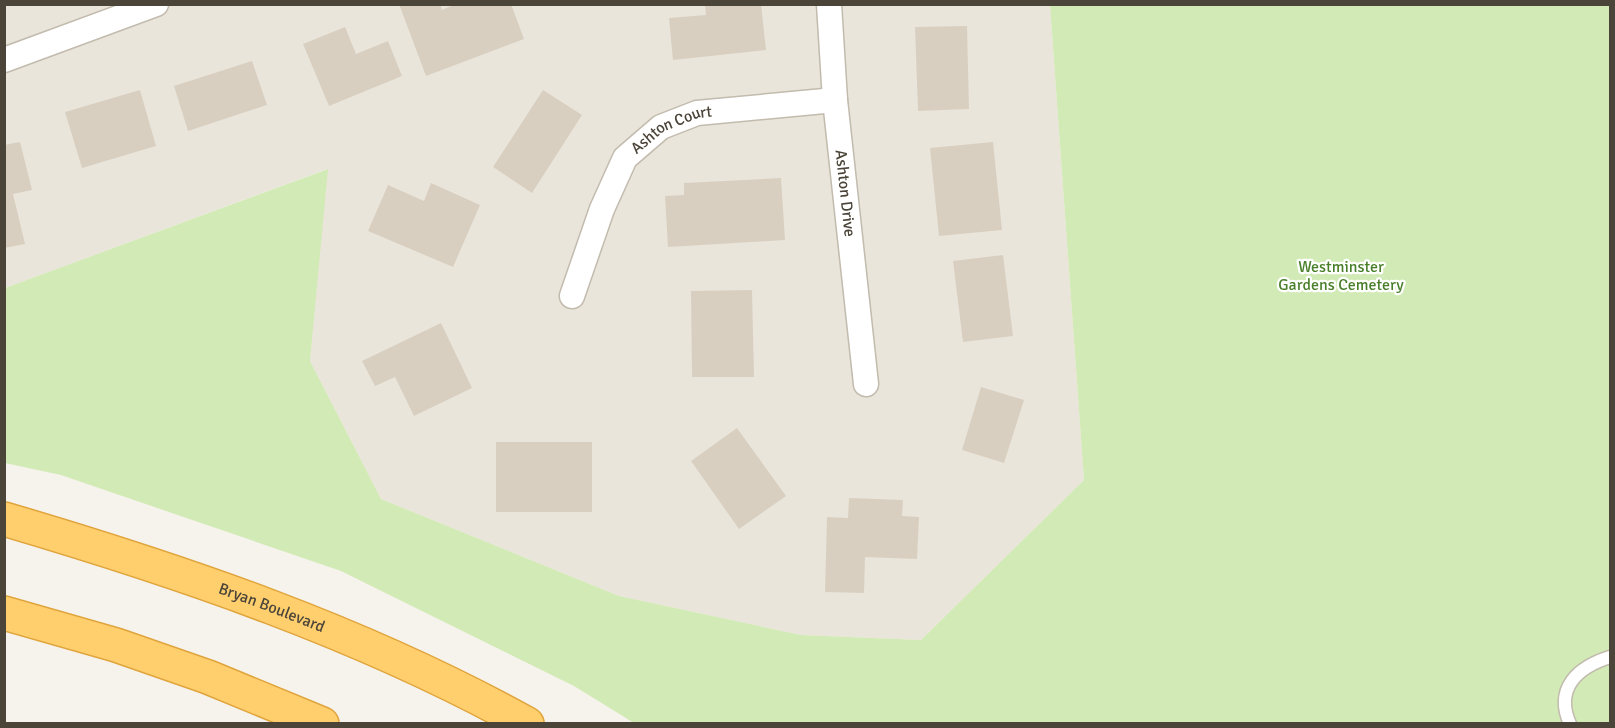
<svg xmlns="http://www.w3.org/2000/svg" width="1615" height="728" font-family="Signika,sans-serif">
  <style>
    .residential { fill: #eae5da }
    .green { fill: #d2eab5 }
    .building { fill: #d8cfc1 }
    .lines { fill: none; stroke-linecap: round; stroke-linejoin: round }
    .lane-casing { stroke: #c2bbae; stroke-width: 15 }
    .street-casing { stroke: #c2bbae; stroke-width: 27 }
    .highway-casing { stroke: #e0a43c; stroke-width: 36 }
    .lane { stroke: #fff; stroke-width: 12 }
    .street { stroke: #fff; stroke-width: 24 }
    .highway { stroke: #ffcf6e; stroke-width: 33 }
    .labels { text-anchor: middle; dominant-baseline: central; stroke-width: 4.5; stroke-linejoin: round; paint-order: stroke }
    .street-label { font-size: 16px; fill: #4b4439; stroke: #fff }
    .park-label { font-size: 16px; fill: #4a7f2a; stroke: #fff }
  </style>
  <rect width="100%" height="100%" fill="#f6f3ec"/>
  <path class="residential" d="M 5,5 L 1050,5 L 1084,480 L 921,640 L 801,635 L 619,596 L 381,499 L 310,361 L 327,169 L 5,288 Z"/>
  <path class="green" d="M 1050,5 L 1610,5 L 1610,723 L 634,723 L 574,686 L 341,571 L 61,475 L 5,463 L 5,288 L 328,169 L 310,361 L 381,499 L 619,596 L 801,635 L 921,640 L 1084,480 Z"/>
  <path class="building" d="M 399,4 L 440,4 L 442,10 L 456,4 L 511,4 L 524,39 L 426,76 Z
    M 705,4 L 761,4 L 766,50 L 673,60 L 669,18 L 706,15 Z
    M 967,26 L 969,109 L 918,111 L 915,27 Z
    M 345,27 L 356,54 L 388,41 L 402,76 L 329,106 L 303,44 Z
    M 252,61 L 267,105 L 188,131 L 174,86 Z
    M 140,90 L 156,146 L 82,168 L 65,112 Z
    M 543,90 L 582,115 L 532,193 L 493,167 Z
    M 20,142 L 32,190 L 13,194 L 25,244 L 4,248 L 4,145 Z
    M 993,142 L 1002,230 L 939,236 L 930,148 Z
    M 781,178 L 785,240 L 668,247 L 665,196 L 684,195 L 684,183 Z
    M 431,183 L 480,205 L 453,267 L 368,231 L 388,185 L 424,201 Z
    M 1003,255 L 1013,336 L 963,342 L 953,261 Z
    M 752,290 L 754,377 L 692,377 L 691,291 Z
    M 441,323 L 472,388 L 414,416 L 395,377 L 375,386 L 362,361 Z
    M 981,387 L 1024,400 L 1004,463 L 962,450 Z
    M 737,428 L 786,496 L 739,529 L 691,461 Z
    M 496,442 L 592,442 L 592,512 L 496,512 Z
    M 849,498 L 903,500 L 902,516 L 919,517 L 917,559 L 865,557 L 864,593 L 825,592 L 827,517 L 848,518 Z"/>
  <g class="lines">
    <g class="lane-casing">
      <path id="lane" d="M 1570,724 C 1554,688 1578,667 1610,657"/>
    </g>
    <g class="street-casing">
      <g id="street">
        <path id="s1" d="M 829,4 L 835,100 L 866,384"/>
        <path d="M 4,60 L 156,4"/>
        <path id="s2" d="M 572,296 L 602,209 L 625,158 L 661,127 L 697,113 L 835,100"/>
      </g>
    </g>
    <g class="highway-casing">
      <g id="highway">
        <path id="s3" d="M 4,519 C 184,572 363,633 527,724"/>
        <path d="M 4,613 L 116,645 L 208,677 L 322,724"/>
      </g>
    </g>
    <use href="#lane" class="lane"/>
    <use href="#street" class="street"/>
    <use href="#highway" class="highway"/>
  </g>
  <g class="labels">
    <g class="street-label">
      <text stroke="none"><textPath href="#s2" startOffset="204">Ashton Court</textPath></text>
      <text stroke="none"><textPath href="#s1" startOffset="190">Ashton Drive</textPath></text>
      <text stroke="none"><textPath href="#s3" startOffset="282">Bryan Boulevard</textPath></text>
    </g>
    <g class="park-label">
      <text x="1341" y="267">Westminster<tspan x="1341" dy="18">Gardens Cemetery</tspan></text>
    </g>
  </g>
  <rect width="1615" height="728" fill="none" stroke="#4b4439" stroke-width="12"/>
</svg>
